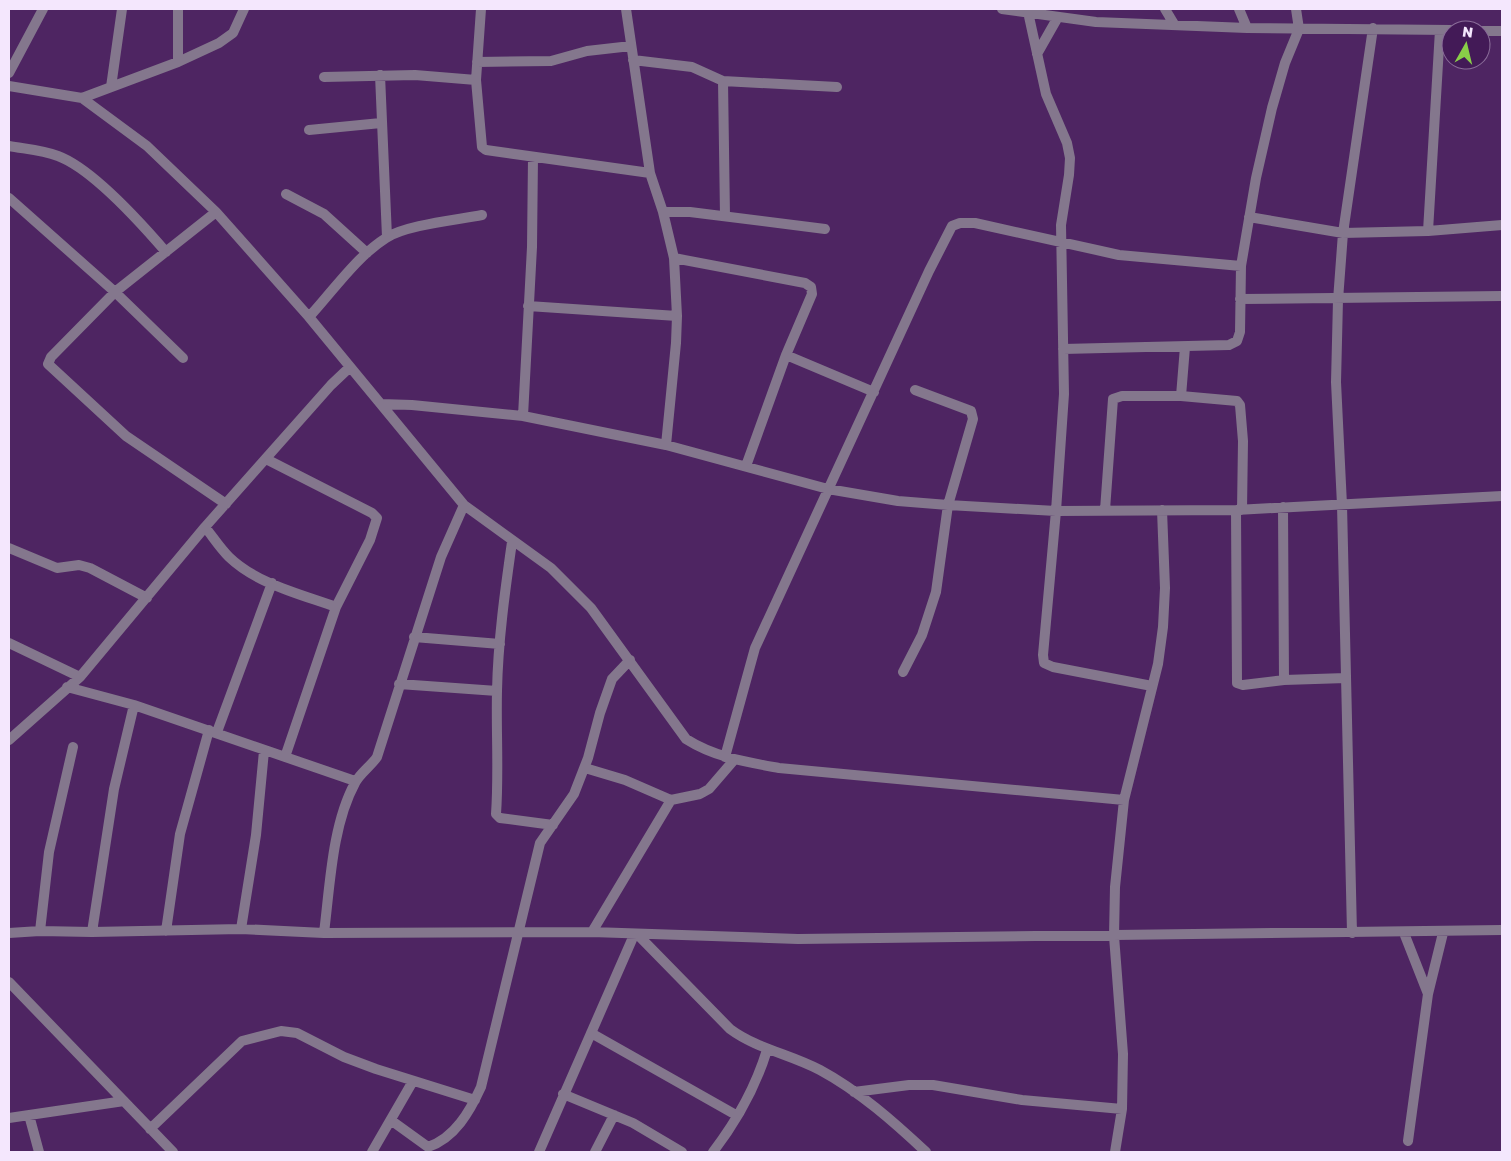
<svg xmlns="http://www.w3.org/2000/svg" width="1511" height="1161" font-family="'Golos Text',sans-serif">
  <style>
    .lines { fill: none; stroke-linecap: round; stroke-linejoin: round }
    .street { stroke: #84778d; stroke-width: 10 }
  </style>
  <rect width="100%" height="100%" fill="#4e2562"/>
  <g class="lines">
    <path class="street" d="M 178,9 L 178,62
      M 481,9 L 476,80 L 482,147 L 486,150 L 650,173
      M 626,9 L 650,173 L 663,212 L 674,258 L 677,316 L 676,343 L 666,445
      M 1002,9 L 1096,22 L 1247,28 L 1451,30
      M 1165,9 L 1174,24
      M 1239,9 L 1247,28
      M 1028,12 L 1046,94 L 1067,143 L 1070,158 L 1069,175 L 1061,225 L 1064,394 L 1056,511 L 1043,655 L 1044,663 L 1053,667 L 1152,686
      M 1481,31 L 1502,31
      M 1037,54 L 1058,17
      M 633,60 L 692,67 L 723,81 L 725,216
      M 477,62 L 551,61 L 587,51 L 631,46
      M 9,73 L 43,9
      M 380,75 L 387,237
      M 324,77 L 415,75 L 476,80
      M 723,81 L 837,87
      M 9,86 L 82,98 L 147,146 L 216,212 L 309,317 L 464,505 L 551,568 L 591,608 L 686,739 C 714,757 746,762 779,768 L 1124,800
      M 111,87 L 122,9
      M 82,98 L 178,62 L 219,43 L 233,33 L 244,9
      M 309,130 L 381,123
      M 9,146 C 25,149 42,150 58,156 C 93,169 141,223 166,252
      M 286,194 L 324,214 L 367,253
      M 9,198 L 115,292 L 183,358
      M 216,212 L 115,292 L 51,357 L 48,364 L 126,436 L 226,504
      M 663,212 L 690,212 L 825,229
      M 1249,217 L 1343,233 L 1428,231 L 1502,225
      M 1428,231 L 1440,30
      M 674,258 L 805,283 L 811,287 L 812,294 L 786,355 L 746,466
      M 1240,299 L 1502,296
      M 528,306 L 677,316
      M 309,317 C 333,291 356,257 386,238 C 406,225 457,220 482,215
      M 1063,349 L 1229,345 L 1237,341 L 1240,332 L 1241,266 L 1256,178 L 1272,108 L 1285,63 L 1299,29 L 1296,9
      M 786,355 L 874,392
      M 1181,396 L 1185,347
      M 381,404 L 412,405 L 523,416 L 666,445 L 828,489 L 898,501 L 948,505 L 1056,511 L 1236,510 L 1502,496
      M 523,416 L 532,247 L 533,157
      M 266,459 L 372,513 L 377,518 L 370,540 L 336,607 L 285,757
      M 1283,507 L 1284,680
      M 1105,510 L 1113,399 L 1122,396 L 1181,396 L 1237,401 L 1240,405 L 1243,441 L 1242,510
      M 1236,510 L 1237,683 L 1243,685 L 1284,680 L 1346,678
      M 205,527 C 213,537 220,548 229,557 C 257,584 300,594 336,607
      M 512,542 C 505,591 498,641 497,691 C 496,732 499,773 496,814 L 500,818 L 553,825
      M 9,548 L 57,568 L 79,565 L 90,568 L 147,598
      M 414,637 L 500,644
      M 9,643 L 80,677
      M 903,672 L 922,635 L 936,592 L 948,505 L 973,419 L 971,411 L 915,390
      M 399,684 L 497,691
      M 67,687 L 134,705 L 355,781
      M 217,732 L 272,583
      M 9,740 L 80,677 L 205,527 L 331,385 L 350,367
      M 725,757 L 755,648 L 929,271 L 952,226 L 960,223 L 975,223 L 1119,255 L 1241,266
      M 585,768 L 625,780 L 671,800 L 700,794 L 709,789 L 734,760
      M 241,929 L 256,835 L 264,751
      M 40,931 L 49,852 L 73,747
      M 166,931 L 180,834 L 209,730
      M 92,932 L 114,789 L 134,705
      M 592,932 L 671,800
      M 9,933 L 40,931 L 92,932 L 241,929 L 324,933 L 592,932 L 798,939 L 1502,930
      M 324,933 C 330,886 332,825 355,783 C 360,773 371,766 377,757 L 441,557 L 464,505
      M 1352,933 L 1342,505 L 1336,382 L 1338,300 L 1343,233 L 1373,28
      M 1404,933 L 1428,994
      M 638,935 L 730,1029 C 757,1049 790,1054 820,1070 C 859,1091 894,1122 926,1152
      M 9,982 L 173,1152
      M 591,1033 L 736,1115
      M 854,1092 L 909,1085 L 933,1085 L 1022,1100 L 1122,1109
      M 563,1094 L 633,1123 L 682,1152
      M 29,1115 L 39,1152
      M 9,1118 L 124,1101
      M 392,1121 L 428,1147 C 455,1138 470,1111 481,1087 L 540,843 L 574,794 L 588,758 L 600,713 L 612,679 L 630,660
      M 150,1129 L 242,1041 L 281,1031 L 297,1033 L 344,1057 L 376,1069 L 475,1100
      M 1408,1141 L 1428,994 L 1443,933
      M 372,1152 L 413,1081
      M 539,1152 L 634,935
      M 595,1152 L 614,1115
      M 713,1152 C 736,1122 756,1086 767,1050
      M 1115,1152 L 1122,1109 L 1123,1054 L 1114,936 L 1115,887 L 1124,800 L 1158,664 L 1163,627 L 1165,588 L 1162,510"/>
  </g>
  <rect width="1511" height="1161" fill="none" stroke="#f4e7fd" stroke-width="20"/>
  <g transform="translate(1466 45) rotate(8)"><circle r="24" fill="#431a57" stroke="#8a6c99"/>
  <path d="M0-4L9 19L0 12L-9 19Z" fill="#89cf48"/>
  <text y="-8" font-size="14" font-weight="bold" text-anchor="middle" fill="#f4e7fd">N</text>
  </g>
</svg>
